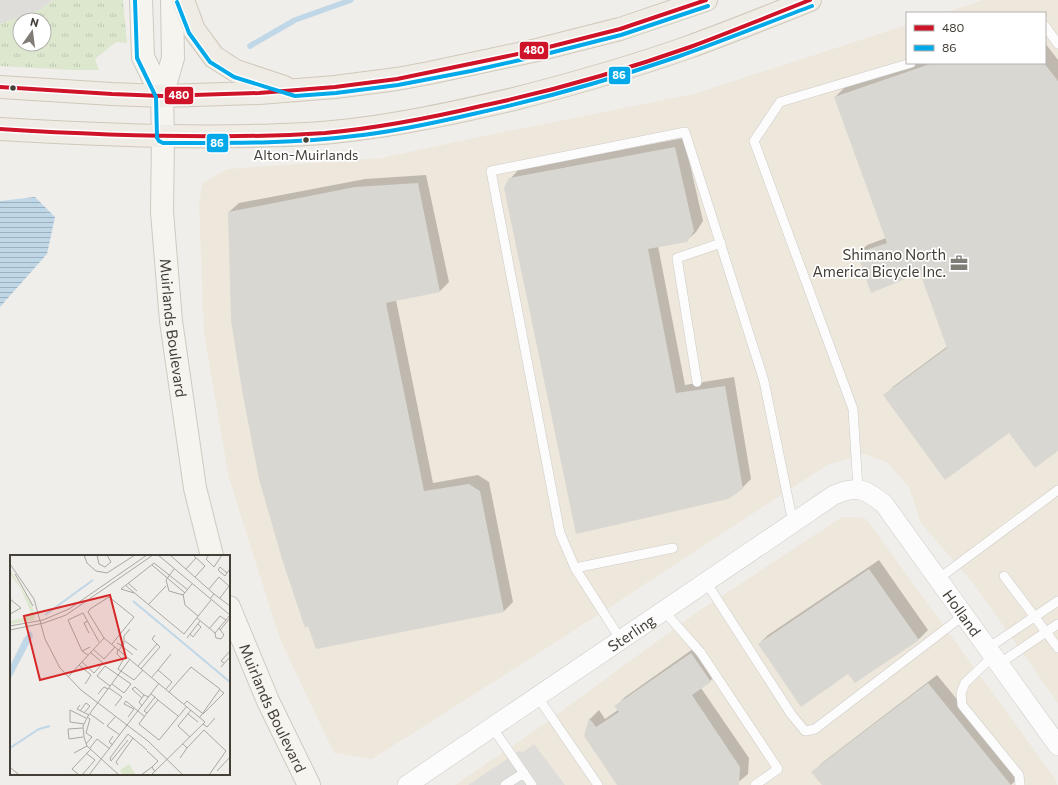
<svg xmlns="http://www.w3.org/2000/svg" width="1058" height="785" font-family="Commissioner,sans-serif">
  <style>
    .commercial { fill: #eee7db }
    .grass { fill: url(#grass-tufts); fill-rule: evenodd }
    .parking { fill: #dfddda }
    .water { fill: url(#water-rules) }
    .shadow { fill: #0003 }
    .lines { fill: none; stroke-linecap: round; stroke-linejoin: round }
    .stream { stroke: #c0d7e8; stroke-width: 5.5 }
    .building { fill: #d9d7d2 }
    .service-casing { stroke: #cdcbc8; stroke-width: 10 }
    .minor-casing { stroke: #cdcbc8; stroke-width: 20 }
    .secondary-casing { stroke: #cdcbc2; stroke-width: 24 }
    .primary-casing { stroke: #d0c9ba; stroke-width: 24 }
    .service { stroke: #fdfcfc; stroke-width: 9 }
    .minor { stroke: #fdfcfc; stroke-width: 19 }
    .secondary { stroke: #f5f4ef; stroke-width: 22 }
    .primary { stroke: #efece5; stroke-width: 22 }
    .bus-1-casing { stroke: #fff; stroke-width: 7 }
    .bus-2-casing { stroke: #fff; stroke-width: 7 }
    .bus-1 { stroke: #cf1429; stroke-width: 4 }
    .bus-2 { stroke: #03a9e9; stroke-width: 4 }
    .bus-dot { fill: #443f37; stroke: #fff; stroke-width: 1.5 }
    .labels { text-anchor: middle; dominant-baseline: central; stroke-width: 3.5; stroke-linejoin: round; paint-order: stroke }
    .bus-label { font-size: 14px; fill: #443f37; stroke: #fff }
    .poi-label { font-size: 15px; fill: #443f37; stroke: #fff; text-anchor: end }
    .street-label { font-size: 15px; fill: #443f37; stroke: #fff }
    .inset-river { fill: none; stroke: #c0d7e8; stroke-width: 2 }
    .inset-road { fill: none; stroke: #aba8a2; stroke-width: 1 }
    .view { fill: #d62828; fill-opacity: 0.15; stroke: #d62828; stroke-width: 2 }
    .inset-edge { fill: none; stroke: #443f37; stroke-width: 2 }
    .line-badge { stroke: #fff; stroke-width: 1.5 }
    .badge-label { font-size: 11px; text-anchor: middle; font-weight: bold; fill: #fff }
  </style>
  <defs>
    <pattern id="grass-tufts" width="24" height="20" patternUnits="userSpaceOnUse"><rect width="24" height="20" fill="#dce7cd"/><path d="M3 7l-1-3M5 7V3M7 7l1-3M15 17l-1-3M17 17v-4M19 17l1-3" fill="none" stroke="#bec7b1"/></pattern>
    <pattern id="water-rules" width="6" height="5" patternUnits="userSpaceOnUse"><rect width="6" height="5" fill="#c0d7e8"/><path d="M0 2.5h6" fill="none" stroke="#9eb0bd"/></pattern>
  </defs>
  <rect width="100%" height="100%" fill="#f0eeea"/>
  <path class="commercial" d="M 983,0 L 1058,0 L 1058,703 L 973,583 L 921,523 L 909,487 L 887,462 L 864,454 L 827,465 L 570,633 L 372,759 L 334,753 L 280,639 L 229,478 L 204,333 L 199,202 L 203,183 L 227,169 L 382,158 L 474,138 L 694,94 L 907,25 L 907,63 L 1045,63 L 1045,13 L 943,13 Z
    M 842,517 L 855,517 L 866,519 L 1056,780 L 1057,785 L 455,785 L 533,732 L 696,613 Z"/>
  <path class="grass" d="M 53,0 L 123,0 L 127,43 L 116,42 L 95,59 L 99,70 L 72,70 L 0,66 L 0,24 L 39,10 ZM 20,20 L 44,20 L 44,44 L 20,44 Z"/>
  <path class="parking" d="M 0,0 L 53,0 L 39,10 L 0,24 Z
    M 534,744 L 565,785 L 468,785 L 519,751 L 523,752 Z"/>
  <path class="water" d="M 35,197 L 55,217 L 47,254 L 0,307 L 0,201 Z"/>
  <path class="shadow" d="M 1045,43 L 1058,60 L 1058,450 L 1009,432 L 885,395 L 894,386 L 948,346 L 921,272 L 858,254 L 867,245 L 886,238 L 835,97 L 844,88 L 917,63 L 1045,63 Z
    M 684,138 L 703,221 L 696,232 L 686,241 L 658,246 L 685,385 L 734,377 L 751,479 L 742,488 L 510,179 L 519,169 Z
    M 426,175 L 449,282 L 440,291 L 396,300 L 433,483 L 478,475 L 489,482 L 513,602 L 504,611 L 316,647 L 229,212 L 239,203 L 365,179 Z
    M 879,560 L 928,630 L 919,639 L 855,682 L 849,673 L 759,644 L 768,635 Z
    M 700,644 L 719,672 L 710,681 L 701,688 L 749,758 L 748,774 L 735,785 L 618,785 L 585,735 L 590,719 L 599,710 L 605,719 L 618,710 L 616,706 L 625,697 Z
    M 937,675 L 1020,776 L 1011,785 L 823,785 L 813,772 L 822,763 Z"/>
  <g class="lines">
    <path class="stream" d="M 250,46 L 295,20 L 351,0"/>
  </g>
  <path class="building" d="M 933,63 L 1044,63 L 1058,81 L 1058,451 L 1035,468 L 1009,433 L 945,480 L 883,395 L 947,348 L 920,273 L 871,293 L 857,253 L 887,243 L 834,97 Z
    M 675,147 L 694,231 L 687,242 L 648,249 L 676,393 L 725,386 L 743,489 L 728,499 L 576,534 L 504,188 L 509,178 Z
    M 418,183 L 440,292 L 386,303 L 424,491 L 469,484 L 480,491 L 504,612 L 316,649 L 308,626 L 305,628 L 282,559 L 259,479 L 242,390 L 231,320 L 228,212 L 355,187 Z
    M 869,569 L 919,640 L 855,683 L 848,674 L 801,707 L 758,644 Z
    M 691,653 L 711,682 L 692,695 L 740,767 L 739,785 L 617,785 L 584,736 L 589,718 L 596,727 L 619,712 L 614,706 Z
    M 928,683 L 1011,785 L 822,785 L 811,772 Z"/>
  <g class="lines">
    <g class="service-casing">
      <path id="service" d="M 1045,26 L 1058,44
        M 697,382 L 677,258 L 721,243
        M 858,489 L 853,409 L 754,141 L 780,102 L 911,63
        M 575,568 L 560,533 L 491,171 L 685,132 L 764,381 L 793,523
        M 1004,576 L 1046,632 L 1058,624
        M 938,579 L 1058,490
        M 706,582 L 791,714 L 805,731 L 815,729 L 964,615
        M 664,611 L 701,653 L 778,769 L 755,785
        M 621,640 L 575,568 L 673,548
        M 988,648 L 1058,601
        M 993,656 L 965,683 L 961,693 L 962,705 L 1019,775 L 1020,785
        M 999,664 L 1046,632 L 1058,648
        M 537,696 L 598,785
        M 492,727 L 532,785
        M 505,785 L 524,773"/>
    </g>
    <g class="minor-casing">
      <g id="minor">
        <path id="s1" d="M 407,785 L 834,495 C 858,485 865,489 884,504 L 1058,746"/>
      </g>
    </g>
    <g class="secondary-casing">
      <g id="secondary">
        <path d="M 141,0 L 143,57 L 162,96"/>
        <path id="s2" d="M 172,0 L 173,58 L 162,96 L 163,137 L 162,212 L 171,321 L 195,488 L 212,556"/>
        <path id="s3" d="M 229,607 L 268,701 L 309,785"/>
      </g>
    </g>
    <g class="primary-casing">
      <path id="primary" d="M 183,0 L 194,30 L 214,57 L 236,71 L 284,87
        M 0,87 L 112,94 L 162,96 L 259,93 L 335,87 L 397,79 L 429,73 L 537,50 L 620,29 L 706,0
        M 0,129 C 83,134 166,138 250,136 C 278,135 306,135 333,132 C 394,126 454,113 514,99 C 573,84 632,67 689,47 C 730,32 770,16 810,0"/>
    </g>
    <use href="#service" class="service"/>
    <use href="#minor" class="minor"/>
    <use href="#secondary" class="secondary"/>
    <use href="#primary" class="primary"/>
    <g class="bus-1-casing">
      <path id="bus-1" d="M 0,87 L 112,94 L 162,96 L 259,93 L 335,87 L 397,79 L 537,50 L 620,29 L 706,0
        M 0,129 C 79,134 158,137 238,136 C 267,136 296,135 325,133 C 378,128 430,118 481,106 C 552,91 622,71 690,47 C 730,32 770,16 810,0"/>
    </g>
    <g class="bus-2-casing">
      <path id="bus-2" d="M 135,0 L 137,58 L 156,97 L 157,138 L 159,141 L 163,143 C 227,143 291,144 354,136 C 394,132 434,123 473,114 C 542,99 610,80 677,57 C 723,41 767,23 812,6
        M 177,2 L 189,33 L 210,62 L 234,77 L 295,96 L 336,93 L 398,85 L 471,71 L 538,56 L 621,35 L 708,6"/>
    </g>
    <use href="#bus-1" class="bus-1"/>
    <use href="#bus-2" class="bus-2"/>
  </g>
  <defs>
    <g id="office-bare" transform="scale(1.38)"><path d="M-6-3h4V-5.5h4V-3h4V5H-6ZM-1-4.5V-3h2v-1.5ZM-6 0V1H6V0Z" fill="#807c76" stroke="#fff" stroke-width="2.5" paint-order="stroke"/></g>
  </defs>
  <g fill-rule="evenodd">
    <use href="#office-bare" x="959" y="263"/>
  </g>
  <g class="bus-dot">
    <circle cx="13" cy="88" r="3.5"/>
    <circle cx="306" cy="140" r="3.5"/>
  </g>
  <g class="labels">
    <g class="bus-label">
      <text x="306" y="154">Alton-Muirlands</text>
    </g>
    <g class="poi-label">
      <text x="946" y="254">Shimano North<tspan x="946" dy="17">America Bicycle Inc.</tspan></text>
    </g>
    <g class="street-label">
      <text stroke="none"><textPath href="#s2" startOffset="330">Muirlands Boulevard</textPath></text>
      <text stroke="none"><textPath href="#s1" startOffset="705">Holland</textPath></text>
      <text stroke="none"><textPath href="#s1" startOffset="271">Sterling</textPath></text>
      <text stroke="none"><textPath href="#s3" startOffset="110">Muirlands Boulevard</textPath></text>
    </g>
  </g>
  <g transform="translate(10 555)">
    <rect width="220" height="220" fill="#f0eeea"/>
    <path d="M 0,15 L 22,50 L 25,62 L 24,65 L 0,69 L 0,66 L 14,63 L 21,57 L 11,34 L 0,19 Z" fill="#dce7cd"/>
    <path d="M 119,209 L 126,220 L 113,220 L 110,215 Z" fill="#dce7cd"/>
    <path d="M 21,76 L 23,81 L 0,125 L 0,111 L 14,83 Z" fill="#c0d7e8"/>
    <path class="inset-river" d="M 123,46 L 220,127M 35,60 L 83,25M 0,193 L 29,174 L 40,171"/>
    <path class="inset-road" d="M 74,0 L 77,8 L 86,16 L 97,18 L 125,0M 87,0 L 89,9 L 95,12 L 101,7 L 97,0M 148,0 L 220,60M 160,0 L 204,39 L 200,44M 183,0 L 195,11 L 185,22M 199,0 L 196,4 L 204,12 L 212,0M 0,9 L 24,44 L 35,84 L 50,113 L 71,135 L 138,186 L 173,220M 142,10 L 175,38M 164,14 L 156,25 L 159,36 L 173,40 L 182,29M 176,14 L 186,3M 217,18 L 210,12 L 208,15 L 215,21 L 217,18 L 220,14M 5,19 L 23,51M 118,28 L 127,36M 115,30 L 174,79 L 201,45M 199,34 L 209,22 L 220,32M 124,38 L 111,34 L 144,8 L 178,35M 173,39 L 175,50 L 188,61M 204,39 L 220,51M 210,43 L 219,31M 0,44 L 11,53 L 0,59M 138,50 L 156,31M 187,63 L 205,78M 78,66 L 74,68 L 79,78M 0,71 L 33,65 L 59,54 L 137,0M 209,73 L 214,80 L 211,84 L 206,83 L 205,78 L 209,73 L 216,65 L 220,60M 199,74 L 210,61 L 216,65M 0,75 L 34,68 L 56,60 L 143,0M 210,75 L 220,63M 180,79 L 183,82 L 191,72 L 188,69M 145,80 L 142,84 L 147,89M 94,83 L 195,167 L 141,220M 94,83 L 78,57 L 80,54 L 99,42 L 124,62 L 102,89M 177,83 L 190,66M 115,86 L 127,95M 107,88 L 111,90 L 112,91 L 114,88 L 113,88 L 110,91M 114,88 L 114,81 L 120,74M 83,94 L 94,104 L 105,92M 108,94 L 107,99 L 113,105 L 108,114 L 124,125 L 133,115M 109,95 L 112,91 L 123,100M 72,96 L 58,65 L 73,58 L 89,87M 78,100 L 72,96 L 80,92M 72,107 L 84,118 L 93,108 L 80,97M 214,108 L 211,106 L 220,96M 69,110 L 81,120 L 75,129M 128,111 L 147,89 L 150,92 L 131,114M 211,112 L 220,102M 148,115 L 161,99M 58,122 L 94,83M 142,122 L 148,115 L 162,127 L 156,134M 100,131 L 87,121 L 95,111 L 121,129 L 114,138 L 102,129M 99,133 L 112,142 L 105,151M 159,137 L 181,112 L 210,134 L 190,162M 88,139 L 94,132 L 98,134M 141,139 L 145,142 L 134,156 L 137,158 L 129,169 L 149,185 L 177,151M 132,143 L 122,134 L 125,132 L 134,140M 148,145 L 168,161M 174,149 L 177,146 L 192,158M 70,150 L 67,154 L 79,160M 132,151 L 129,147 L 134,140 L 139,142M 70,156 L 76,148 L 80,151 L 74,158M 137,158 L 148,145 L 145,142M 80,159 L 94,169M 178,159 L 188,167M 193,159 L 214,138 L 210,135M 106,161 L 97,171 L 110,180M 118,162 L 124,154 L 114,149 L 116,146 L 135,162M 74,169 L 60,167 L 60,155 L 76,163M 193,169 L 197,172 L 205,163M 73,173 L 58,174 L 59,184 L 73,182M 194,175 L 216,196 L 199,220M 180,182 L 168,171 L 181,155M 118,185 L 101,206 L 100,203 L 118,179 L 137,195M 76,189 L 82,182 L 76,178 L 80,164 L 77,162M 103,190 L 99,187 L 103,181M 80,193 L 87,184 L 100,194M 177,193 L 194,175M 137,196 L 148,206 L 142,212M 64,198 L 77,191M 170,203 L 177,193 L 173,189M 108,210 L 106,207 L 123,183M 0,212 L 9,220M 207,216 L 220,202M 69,220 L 62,214 L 81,194M 72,220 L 85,205 L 76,198M 79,220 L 149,128M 109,220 L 77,191 L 74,182 L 73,171 L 78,161 L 120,104M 131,220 L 142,212 L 145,217"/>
    <path class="view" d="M 100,40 L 116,103 L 30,125 L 14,61 Z"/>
    <rect width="220" height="220" class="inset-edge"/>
  </g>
  <g class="line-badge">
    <rect x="519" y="41" width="30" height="19" rx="4" fill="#cf1429"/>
    <rect x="608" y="66" width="23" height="19" rx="4" fill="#03a9e9"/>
    <rect x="164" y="86" width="30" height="19" rx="4" fill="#cf1429"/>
    <rect x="206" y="133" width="23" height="20" rx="4" fill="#03a9e9"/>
  </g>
  <g class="badge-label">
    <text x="534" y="54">480</text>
    <text x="619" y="79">86</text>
    <text x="179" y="99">480</text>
    <text x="217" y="147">86</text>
  </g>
  <rect x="906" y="12" width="140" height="52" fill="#ffffff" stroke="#b4b2af"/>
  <rect x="914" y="25" width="20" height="6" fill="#cf1429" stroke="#b4b2af"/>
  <text x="942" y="32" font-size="12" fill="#443f37">480</text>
  <rect x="914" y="45" width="20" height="6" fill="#03a9e9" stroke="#b4b2af"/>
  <text x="942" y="52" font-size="12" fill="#443f37">86</text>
  <g transform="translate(32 32) rotate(14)"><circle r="19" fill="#ffffff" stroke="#b4b2af"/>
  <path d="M0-3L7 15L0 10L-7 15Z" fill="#807c76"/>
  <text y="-6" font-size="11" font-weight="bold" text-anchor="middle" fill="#443f37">N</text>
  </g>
</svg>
